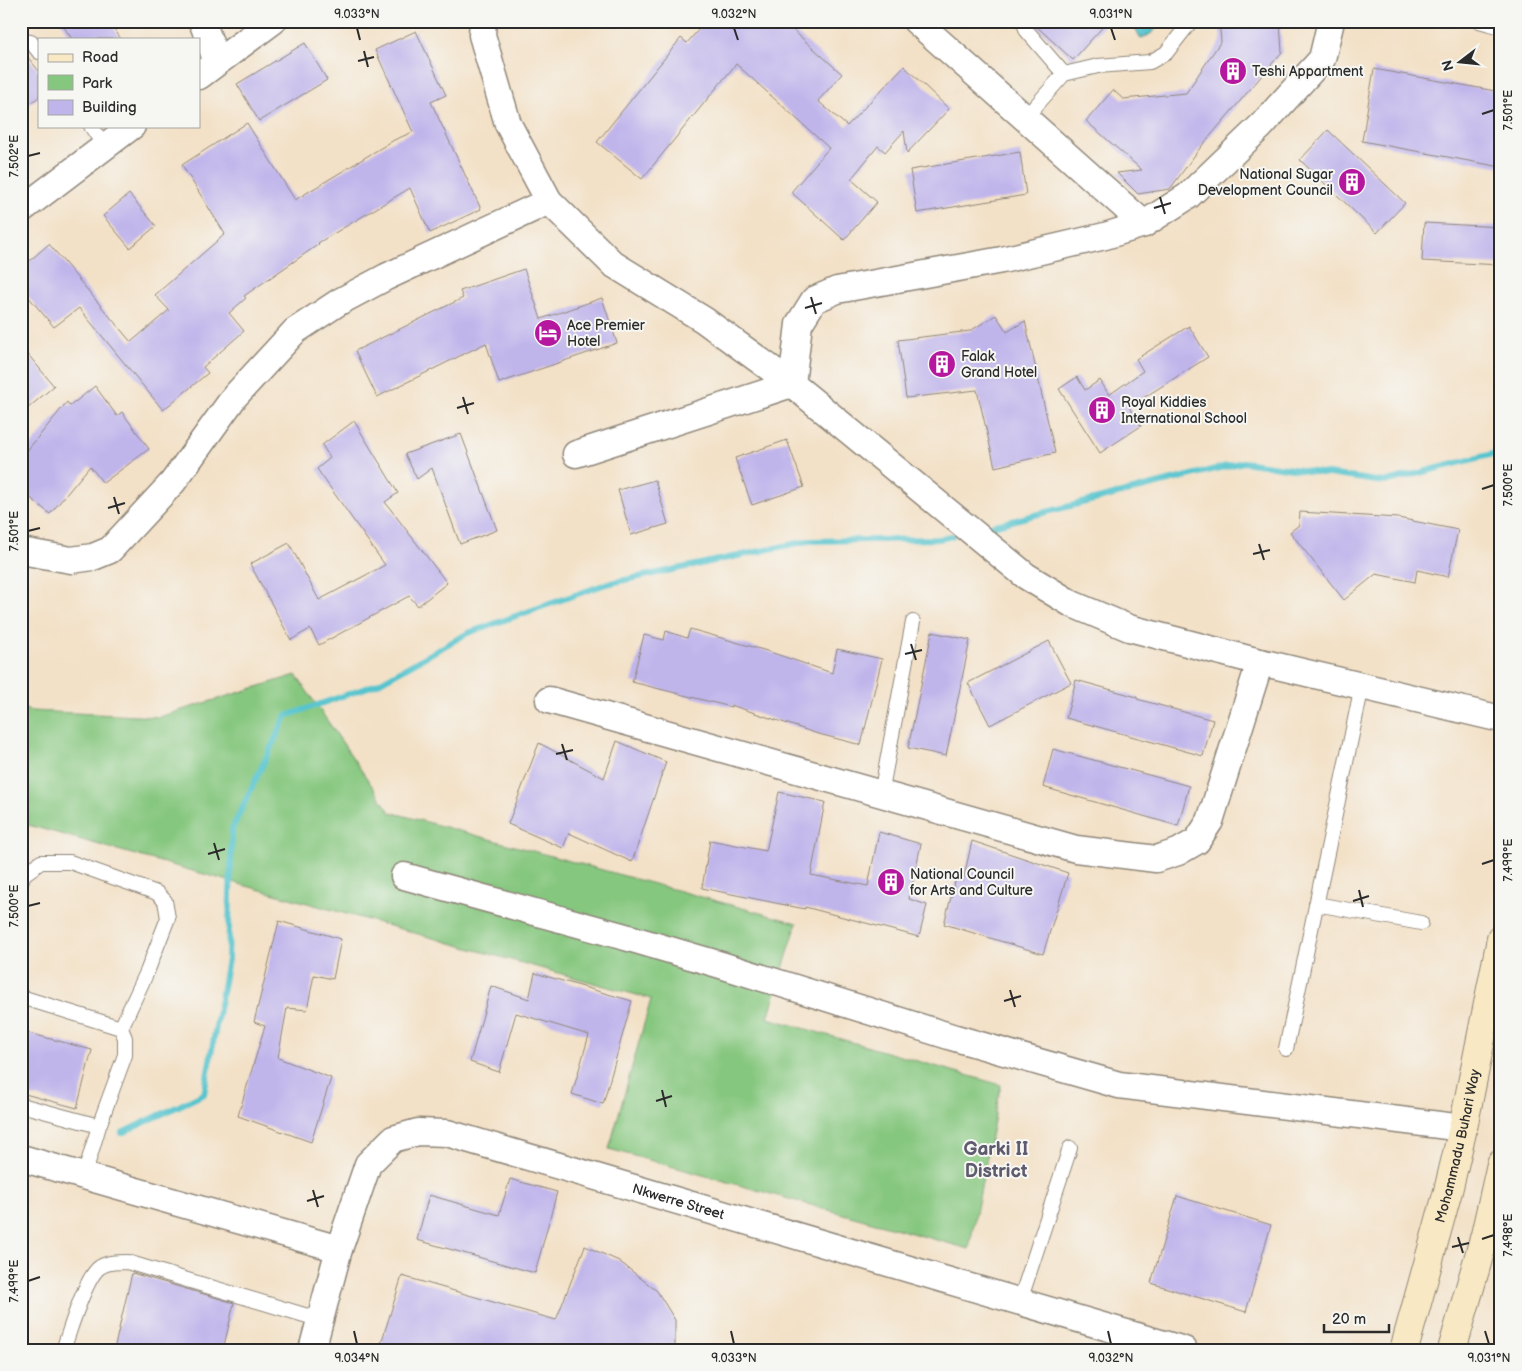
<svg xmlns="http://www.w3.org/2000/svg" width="1522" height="1371" font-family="'Balsamiq Sans',sans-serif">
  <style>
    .green { fill: #86c77f; stroke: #587955 }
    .water { fill: #57c4ce; stroke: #41787c }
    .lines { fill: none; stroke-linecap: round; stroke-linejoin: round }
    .stream { stroke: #57c4ce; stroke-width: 6 }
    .building { fill: #c0b5eb }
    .service-casing { stroke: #8f8679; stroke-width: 16 }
    .minor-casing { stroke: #8f8679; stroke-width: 29 }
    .secondary-casing { stroke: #8f8679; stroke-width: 30 }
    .service { stroke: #fff; stroke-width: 14 }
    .minor { stroke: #fff; stroke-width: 26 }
    .secondary { stroke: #f8e8c3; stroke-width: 28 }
    .ticks { fill: none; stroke: #2b2b2b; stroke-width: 2 }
    .labels { text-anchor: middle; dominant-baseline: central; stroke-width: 4; stroke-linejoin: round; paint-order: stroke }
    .poi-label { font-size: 14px; fill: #2b2b2b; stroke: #f6f6f2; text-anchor: start }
    .street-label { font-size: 14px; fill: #2b2b2b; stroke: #f6f6f2 }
    .district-label { font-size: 19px; font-weight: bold; fill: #5f5b6e; stroke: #f6f6f2 }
    .neatline { fill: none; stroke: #2b2b2b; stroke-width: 2 }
    .ticks-label { font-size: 12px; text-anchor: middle; fill: #2b2b2b }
  </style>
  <rect width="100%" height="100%" fill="#f6f6f2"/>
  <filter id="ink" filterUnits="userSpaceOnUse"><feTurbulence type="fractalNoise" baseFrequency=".02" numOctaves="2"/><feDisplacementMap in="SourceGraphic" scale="10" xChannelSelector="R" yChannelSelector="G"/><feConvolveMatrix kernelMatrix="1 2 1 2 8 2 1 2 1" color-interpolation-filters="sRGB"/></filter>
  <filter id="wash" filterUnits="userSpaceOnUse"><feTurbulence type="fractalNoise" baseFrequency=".0096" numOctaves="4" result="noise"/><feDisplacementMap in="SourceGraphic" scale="20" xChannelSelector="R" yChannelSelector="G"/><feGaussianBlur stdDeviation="1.12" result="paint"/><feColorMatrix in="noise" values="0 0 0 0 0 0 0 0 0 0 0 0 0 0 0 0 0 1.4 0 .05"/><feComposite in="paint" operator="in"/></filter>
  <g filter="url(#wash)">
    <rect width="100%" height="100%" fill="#f3e1c7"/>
    <path class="green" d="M 296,675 L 390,812 L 797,923 L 768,1018 L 1001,1085 L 969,1249 L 609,1149 L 651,999 L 21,823 L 21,708 L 32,711 L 159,717 Z"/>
    <path class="water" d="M 1140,21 L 1162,21 C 1157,30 1150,35 1141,39 L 1134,26 Z"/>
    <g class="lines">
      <path class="stream" d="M 992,526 L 1243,462 L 1384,482 L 1501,452
        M 122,1133 L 204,1094 L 228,959 L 232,829 L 286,716 L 377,684 L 468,633 L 606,584 L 808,541 L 940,539 L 952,536"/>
    </g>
    <g id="blocks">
      <path class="building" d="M 60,21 L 109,21 L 121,39 L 72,39 Z
        M 706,21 L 783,21 L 842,74 L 818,101 L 847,126 L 904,66 L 949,109 L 907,153 L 904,131 L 885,152 L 878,146 L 851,179 L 877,202 L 844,240 L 791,192 L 829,148 L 736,64 L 642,179 L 597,142 L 681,38 L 687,43 Z
        M 1033,21 L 1108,21 L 1073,60 L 1034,24 Z
        M 1219,21 L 1280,21 L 1282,52 L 1200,148 L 1170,189 L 1138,194 L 1117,173 L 1142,170 L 1086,121 L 1113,90 L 1123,99 L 1186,93 L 1221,41 Z
        M 416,31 L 446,95 L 431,102 L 481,209 L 430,233 L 410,188 L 318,243 L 319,244 L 244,296 L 246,298 L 229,313 L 244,331 L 203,367 L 208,373 L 163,410 L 79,308 L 54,327 L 21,288 L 21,268 L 49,244 L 131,342 L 169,310 L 155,295 L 225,234 L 182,165 L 247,123 L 295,200 L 394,140 L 413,132 L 375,50 Z
        M 305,43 L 327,80 L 259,121 L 237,84 Z
        M 21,49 L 39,71 L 39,97 L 21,110 Z
        M 1374,69 L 1501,92 L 1501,167 L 1362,141 Z
        M 1328,130 L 1405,203 L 1377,233 L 1300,160 Z
        M 1020,152 L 1026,195 L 917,213 L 910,170 Z
        M 129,194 L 156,226 L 130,248 L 103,216 Z
        M 1424,223 L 1501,227 L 1501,265 L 1422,261 Z
        M 524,269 L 541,319 L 602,298 L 617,343 L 499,383 L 486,343 L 377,397 L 355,351 L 463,298 L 460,291 Z
        M 996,315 L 1007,332 L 1025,321 L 1055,453 L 995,467 L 977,390 L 906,398 L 898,340 L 970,331 Z
        M 1189,326 L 1208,357 L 1129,407 L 1141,426 L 1100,453 L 1059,389 L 1077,377 L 1085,390 L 1100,380 L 1109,395 L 1143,371 L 1136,359 Z
        M 21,346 L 54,386 L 21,414 Z
        M 95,386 L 117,416 L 122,412 L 149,449 L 103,483 L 90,466 L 50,514 L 21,490 L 21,458 L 67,402 L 70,406 Z
        M 354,421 L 398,493 L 385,502 L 447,583 L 418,606 L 409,596 L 319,645 L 310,629 L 291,640 L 250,564 L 289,543 L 319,600 L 385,565 L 317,469 L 330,458 L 322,445 Z
        M 461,434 L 497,530 L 460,544 L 432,468 L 417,479 L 405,454 Z
        M 787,440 L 804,487 L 752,505 L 735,458 Z
        M 655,480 L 668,524 L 631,535 L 618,490 Z
        M 1300,512 L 1398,518 L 1458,530 L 1448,577 L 1417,570 L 1415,582 L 1376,574 L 1344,600 L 1290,532 L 1299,525 Z
        M 690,629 L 767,651 L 832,673 L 837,649 L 882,659 L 861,745 L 815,733 L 731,705 L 731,707 L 632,682 L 644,635 L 664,640 L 666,631 L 687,638 Z
        M 932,632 L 970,640 L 946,756 L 908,748 Z
        M 1049,641 L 1071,683 L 990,725 L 968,683 Z
        M 1076,680 L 1137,697 L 1137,699 L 1213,720 L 1203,756 L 1066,718 Z
        M 617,741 L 666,762 L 632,862 L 569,833 L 563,848 L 508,824 L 539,743 L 604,778 Z
        M 1053,749 L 1189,786 L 1178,826 L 1043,787 Z
        M 779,792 L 825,802 L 811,875 L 868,886 L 879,832 L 921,844 L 909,899 L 927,905 L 919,937 L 805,907 L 805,909 L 702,888 L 710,840 L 766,851 Z
        M 972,841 L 1068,873 L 1043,954 L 944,924 L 956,878 L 963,881 Z
        M 279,921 L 341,939 L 333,979 L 314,975 L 307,1010 L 287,1008 L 278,1058 L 331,1078 L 311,1142 L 238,1116 L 265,1026 L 254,1022 Z
        M 535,973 L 632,1001 L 603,1104 L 572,1094 L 589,1035 L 516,1013 L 499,1072 L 470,1062 L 491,986 L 529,999 Z
        M 21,1031 L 92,1050 L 77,1108 L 21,1093 Z
        M 510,1179 L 557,1192 L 535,1273 L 417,1240 L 429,1195 L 499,1215 Z
        M 1177,1196 L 1271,1225 L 1246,1312 L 1151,1283 Z
        M 585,1246 L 619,1261 L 657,1291 L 675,1320 L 675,1350 L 379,1350 L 402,1276 L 556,1320 Z
        M 132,1273 L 234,1303 L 223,1350 L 114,1350 Z"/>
    </g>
  </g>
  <g filter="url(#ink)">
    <use href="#blocks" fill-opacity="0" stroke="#8f8679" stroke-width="1"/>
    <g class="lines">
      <g class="service-casing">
        <path id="service" d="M 1023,21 L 1027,31 L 1064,74
          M 1479,21 L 1501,27
          M 21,40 L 31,42 L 39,52
          M 1025,118 L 1064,74 L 1098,66 L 1150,62 L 1166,53 L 1191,21
          M 91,126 L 105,147
          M 881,794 L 913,622
          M 21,882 L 24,874 L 41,862 L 70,862 L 157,893 L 165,901 L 168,918 L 147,972 L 121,1028
          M 1316,904 L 1421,923
          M 21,997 L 121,1028 L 125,1038 L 125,1055 L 99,1126 L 84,1176
          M 1286,1049 L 1362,686
          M 21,1105 L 99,1126
          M 1020,1301 L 1070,1148
          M 63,1350 C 70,1331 85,1277 100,1267 C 108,1262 117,1262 127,1262 L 321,1320
          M 1120,1350 L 1126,1332"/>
      </g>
      <g class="minor-casing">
        <g id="minor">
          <path d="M 202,21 L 217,62"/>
          <path d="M 483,21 L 482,35 L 508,124 L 549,201 L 613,264 L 704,320 L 792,384 L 1026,576 L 1072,604 L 1129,628 L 1260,662 L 1501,719"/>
          <path d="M 916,21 L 1144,224"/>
          <path d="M 199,76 L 273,21"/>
          <path d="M 21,210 L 132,126"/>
          <path d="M 576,454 L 792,384 L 799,324 L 814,300 L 837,290 L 1002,260 L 1105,236 L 1144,224 L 1188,196 L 1261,126 L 1322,59 L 1331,21"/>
          <path d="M 21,551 L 71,560 L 93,557 L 110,550 L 173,482 L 235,396 L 295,331 L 339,302 L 386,277 L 549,201"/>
          <path d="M 549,700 L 1076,849 L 1156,859 L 1178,852 L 1197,841 L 1210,821 L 1260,662"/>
          <path d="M 404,876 L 629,938 L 721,965 L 952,1037 L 1119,1085 L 1463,1128"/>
          <path d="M 21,1158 L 339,1249"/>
          <path id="s1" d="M 312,1350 L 339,1249 L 368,1164 L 393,1139 L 418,1132 L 447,1133 L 1184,1350"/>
        </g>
      </g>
      <g class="secondary-casing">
        <g id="secondary">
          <path id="s2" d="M 1404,1350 L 1448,1191 L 1463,1128 L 1501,939"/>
          <path d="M 1452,1350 L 1485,1235 L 1501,1164"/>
        </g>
      </g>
      <use href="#service" class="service"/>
      <use href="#minor" class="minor"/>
      <use href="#secondary" class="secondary"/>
    </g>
  </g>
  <path class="ticks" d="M 357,28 L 360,40M 734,28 L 738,40M 1111,28 L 1115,40M 364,51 L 368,67M 358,61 L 374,57M 1482,114 L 1494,110M 28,156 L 40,153M 1160,197 L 1165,214M 1154,208 L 1171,203M 811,297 L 816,314M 805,308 L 822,303M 463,397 L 468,414M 457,408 L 474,403M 1482,489 L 1494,485M 114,497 L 119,514M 108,508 L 125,503M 28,531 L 40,528M 1259,544 L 1264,560M 1253,554 L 1270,550M 911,644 L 916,660M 905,654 L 922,650M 562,744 L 567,760M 556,754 L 573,750M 214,843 L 219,860M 208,854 L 225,849M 1482,864 L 1494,860M 1359,890 L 1363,907M 1353,901 L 1369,896M 28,906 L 40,903M 1010,990 L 1015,1007M 1004,1001 L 1021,996M 662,1090 L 666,1107M 656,1101 L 672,1096M 313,1190 L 318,1207M 307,1201 L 324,1196M 1458,1237 L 1463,1253M 1482,1239 L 1494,1235M 1452,1247 L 1469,1243M 28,1281 L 40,1277M 354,1331 L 357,1344M 731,1331 L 734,1344M 1108,1331 L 1111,1344M 1485,1331 L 1489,1344"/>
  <defs>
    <g id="building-disc" transform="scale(1.4375)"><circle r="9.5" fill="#b5179e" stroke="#f6f6f2"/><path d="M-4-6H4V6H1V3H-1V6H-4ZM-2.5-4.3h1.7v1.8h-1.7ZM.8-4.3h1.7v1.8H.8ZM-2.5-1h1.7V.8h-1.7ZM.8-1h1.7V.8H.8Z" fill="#fff"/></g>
    <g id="hotel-disc" transform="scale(1.4375)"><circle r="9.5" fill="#b5179e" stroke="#f6f6f2"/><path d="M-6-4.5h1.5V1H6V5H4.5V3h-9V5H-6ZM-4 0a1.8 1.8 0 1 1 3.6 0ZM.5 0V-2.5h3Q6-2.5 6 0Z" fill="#fff"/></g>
  </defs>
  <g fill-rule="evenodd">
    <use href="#building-disc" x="1233" y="71"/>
    <use href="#building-disc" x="1352" y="182"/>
    <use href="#hotel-disc" x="548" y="333"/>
    <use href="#building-disc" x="942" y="364"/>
    <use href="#building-disc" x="1102" y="410"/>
    <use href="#building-disc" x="891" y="882"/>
  </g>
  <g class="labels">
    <g class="poi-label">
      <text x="1252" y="71">Teshi Appartment</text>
      <text x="1333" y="174" text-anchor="end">National Sugar<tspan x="1333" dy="16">Development Council</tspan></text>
      <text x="567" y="325">Ace Premier<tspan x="567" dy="16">Hotel</tspan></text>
      <text x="961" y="356">Falak<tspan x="961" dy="16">Grand Hotel</tspan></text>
      <text x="1121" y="402">Royal Kiddies<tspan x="1121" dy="16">International School</tspan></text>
      <text x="910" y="874">National Council<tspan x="910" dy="16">for Arts and Culture</tspan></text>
    </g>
    <g class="street-label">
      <text stroke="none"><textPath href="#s2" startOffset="211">Mohammadu Buhari Way</textPath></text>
      <text stroke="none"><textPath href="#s1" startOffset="526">Nkwerre Street</textPath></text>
    </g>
    <g class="district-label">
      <text x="996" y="1149">Garki II<tspan x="996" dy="22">District</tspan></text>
    </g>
  </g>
  <rect width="1522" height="1371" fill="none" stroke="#f6f6f2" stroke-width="55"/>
  <rect x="38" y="38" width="162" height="90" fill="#f6f6f2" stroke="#a5a5a2"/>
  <rect x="48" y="54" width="25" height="8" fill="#f8e8c3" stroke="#a5a5a2"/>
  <text x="82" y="62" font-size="15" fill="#2b2b2b">Road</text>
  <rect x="48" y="75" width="25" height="15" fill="#86c77f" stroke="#a5a5a2"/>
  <text x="82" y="88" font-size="15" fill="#2b2b2b">Park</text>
  <rect x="48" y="100" width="25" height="15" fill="#c0b5eb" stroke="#a5a5a2"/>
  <text x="82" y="112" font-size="15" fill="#2b2b2b">Building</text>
  <g transform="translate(1460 62) rotate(254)" stroke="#f6f6f2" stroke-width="4" paint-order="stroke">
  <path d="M0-4L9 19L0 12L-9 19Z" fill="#2b2b2b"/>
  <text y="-8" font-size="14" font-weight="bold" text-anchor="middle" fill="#2b2b2b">N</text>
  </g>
  <path d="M1324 1324v8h65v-8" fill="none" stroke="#2b2b2b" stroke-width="2.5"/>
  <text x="1332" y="1324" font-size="15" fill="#2b2b2b" stroke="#f6f6f2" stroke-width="4" paint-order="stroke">20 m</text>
  <rect x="28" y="28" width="1466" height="1316" class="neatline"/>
  <g class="ticks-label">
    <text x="357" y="18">9.033°N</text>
    <text x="734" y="18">9.032°N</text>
    <text x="1111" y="18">9.031°N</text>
    <text transform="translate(1508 110) rotate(-90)" y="4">7.501°E</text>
    <text transform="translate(14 156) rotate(-90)" y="4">7.502°E</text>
    <text transform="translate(1508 485) rotate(-90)" y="4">7.500°E</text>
    <text transform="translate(14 531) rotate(-90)" y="4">7.501°E</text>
    <text transform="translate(1508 860) rotate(-90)" y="4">7.499°E</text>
    <text transform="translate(14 906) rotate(-90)" y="4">7.500°E</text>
    <text transform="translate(1508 1235) rotate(-90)" y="4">7.498°E</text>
    <text transform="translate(14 1281) rotate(-90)" y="4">7.499°E</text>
    <text x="357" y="1362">9.034°N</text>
    <text x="734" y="1362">9.033°N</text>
    <text x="1111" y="1362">9.032°N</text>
    <text x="1489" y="1362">9.031°N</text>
  </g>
</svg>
